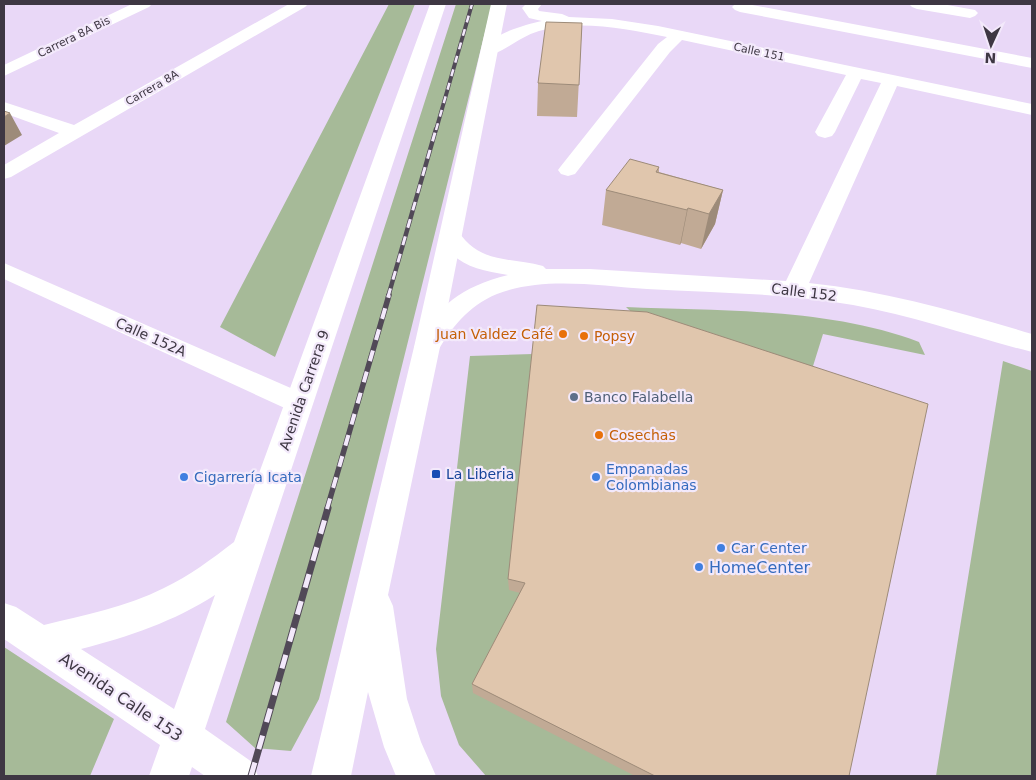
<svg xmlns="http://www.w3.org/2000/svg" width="1036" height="780" font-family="'DejaVu Sans',sans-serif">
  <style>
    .green { fill: #a6ba98 }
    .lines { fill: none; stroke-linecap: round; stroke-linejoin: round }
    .minor { fill: #fff; fill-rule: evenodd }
    .major { fill: #fff; fill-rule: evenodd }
    .rail-far3-casing { stroke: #514957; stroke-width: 4 }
    .rail-far2-casing { stroke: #514957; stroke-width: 4.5 }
    .rail-far1-casing { stroke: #514957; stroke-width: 5.5 }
    .rail-casing { stroke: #514957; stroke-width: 7 }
    .rail-far3 { stroke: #f3e9fb; stroke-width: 2.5; stroke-dasharray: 7; stroke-linecap: butt }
    .rail-far2 { stroke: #f3e9fb; stroke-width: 3; stroke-dasharray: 9; stroke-linecap: butt }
    .rail-far1 { stroke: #f3e9fb; stroke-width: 4; stroke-dasharray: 11; stroke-linecap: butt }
    .rail { stroke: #f3e9fb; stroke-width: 5; stroke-dasharray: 14; stroke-linecap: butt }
    .wall { fill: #c1aa95 }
    .shaded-wall { fill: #9d8b79 }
    .building { fill: #e0c6ad; stroke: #9d8b79 }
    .food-dot { fill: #e8710a; stroke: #f3e9fb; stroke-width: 2 }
    .service-dot { fill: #5c6f8a; stroke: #f3e9fb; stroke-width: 2 }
    .transit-dot { fill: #1a4fb4; stroke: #f3e9fb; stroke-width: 2 }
    .shop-dot { fill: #3f7fe0; stroke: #f3e9fb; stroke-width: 2 }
    .labels { text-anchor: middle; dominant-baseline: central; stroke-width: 4.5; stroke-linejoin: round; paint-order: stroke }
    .far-street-label { font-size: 11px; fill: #3e3743; stroke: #f3e9fb }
    .street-label { font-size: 14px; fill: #3e3743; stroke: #f3e9fb }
    .food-label { font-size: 14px; fill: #c56008; stroke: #f3e9fb; text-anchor: start }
    .service-label { font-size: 14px; fill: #4e5e75; stroke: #f3e9fb; text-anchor: start }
    .shop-label { font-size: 14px; fill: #366cbe; stroke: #f3e9fb; text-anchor: start }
    .transit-label { font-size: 14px; fill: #164399; stroke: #f3e9fb; text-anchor: start }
    .near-shop-label { font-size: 16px; fill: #366cbe; stroke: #f3e9fb; text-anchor: start }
    .near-street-label { font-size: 16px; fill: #3e3743; stroke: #f3e9fb }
  </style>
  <rect width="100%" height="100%" fill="#e9d8f7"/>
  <path class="green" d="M 389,4 L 415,4 L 275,357 L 220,327 Z
    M 456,4 L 492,4 L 319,699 L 291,751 L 255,748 L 226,722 Z
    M 626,307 C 721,311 830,308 919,342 L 925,355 L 823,334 L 809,379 L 645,325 Z
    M 533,354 L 525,595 L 635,776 L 486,776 L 459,745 L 441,696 L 436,649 L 470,356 Z
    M 1003,361 L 1032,371 L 1032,776 L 936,776 Z
    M 4,647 L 114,719 L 90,776 L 4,776 Z"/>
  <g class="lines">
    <path class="minor" d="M 132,4 L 152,4 L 149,7 L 4,76 L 4,65 Z
      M 289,4 L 308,4 L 305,7 L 11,177 L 4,179 L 4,165 L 59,133 L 4,113 L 4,102 L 74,125 Z
      M 526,4 L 542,4 L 538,9 L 539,11 L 562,14 L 569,17 L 612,19 L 658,26 L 1032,104 L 1032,115 L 897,86 L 809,283 C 885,291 959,312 1032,334 L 1032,352 C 972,337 915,316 853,305 C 785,293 716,293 647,289 C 598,286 544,276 497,294 C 468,306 451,328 436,354 L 427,356 L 418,354 L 414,347 C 438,305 461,287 508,275 C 477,270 454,265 439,236 L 442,231 L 450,229 L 458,231 C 480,264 509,257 543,266 L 546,269 L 590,269 L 786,281 L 881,83 L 861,79 L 835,132 L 832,136 L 825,138 L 818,136 L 815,132 L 846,75 L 682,40 L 670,52 L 575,174 L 568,176 L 561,174 L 558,170 L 561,166 L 658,44 L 667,37 C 627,29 579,19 539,31 C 522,36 510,47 494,54 C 490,55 487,55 483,54 L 481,50 C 492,34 524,25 542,21 L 529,18 L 522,8 Z
      M 735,4 L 747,4 L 1032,58 L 1032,68 L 740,12 L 735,10 L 732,7 Z
      M 909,4 L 942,4 L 975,10 L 978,13 L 975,16 L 970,18 L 917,9 L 912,7 Z
      M 4,263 L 309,396 L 313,403 L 309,410 L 299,414 L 289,410 L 4,279 Z"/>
    <path class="major" d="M 430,4 L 446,4 L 205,729 L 252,762 L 258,776 L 205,776 L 192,767 L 189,776 L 149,776 L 160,745 L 4,639 L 4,603 L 16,607 L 44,625 C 84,615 126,607 164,588 C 189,576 212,559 234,542 ZM 215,595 L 174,709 L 81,649 C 128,637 175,621 215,595 Z
      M 491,4 L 507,4 L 440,347 L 388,595 L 393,606 L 407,699 L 421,742 L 436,776 L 396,776 L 384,747 L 368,692 L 351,776 L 311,776 L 414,347 Z"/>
    <g class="rail-far3-casing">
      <path id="rail-far3" d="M 436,130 L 472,4"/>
    </g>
    <g class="rail-far2-casing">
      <path id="rail-far2" d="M 388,297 L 436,129"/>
    </g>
    <g class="rail-far1-casing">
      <path id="rail-far1" d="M 327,509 L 389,295"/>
    </g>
    <g class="rail-casing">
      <path id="rail" d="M 251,776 L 328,508"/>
    </g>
    <use href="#rail-far3" class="rail-far3"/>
    <use href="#rail-far2" class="rail-far2"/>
    <use href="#rail-far1" class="rail-far1"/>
    <use href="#rail" class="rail"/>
  </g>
  <path class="wall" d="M 582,23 L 577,117 L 537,116 L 538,83 Z
    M 659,167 L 659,172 L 723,190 L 715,224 L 701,249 L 681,243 L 680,245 L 602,225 L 606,190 Z
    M 537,305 L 849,776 L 635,776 L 473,693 L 472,684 L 520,593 L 509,590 L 508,579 Z"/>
  <path class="shaded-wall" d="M 10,113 L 22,135 L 4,146 L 4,117 Z
    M 723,190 L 715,224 L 701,249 L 709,214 Z
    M 688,208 L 681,243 L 680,245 L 687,210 Z"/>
  <path class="building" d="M 546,22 L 582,23 L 579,85 L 538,83 Z
    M 4,111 L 10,113 L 4,117 Z
    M 630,159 L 659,167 L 656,172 L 723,190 L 709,214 L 688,208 L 687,210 L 606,190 Z
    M 537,305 L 647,312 L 928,404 L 849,776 L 655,776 L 472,684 L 525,583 L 508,579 Z"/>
  <g class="food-dot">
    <circle cx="563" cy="334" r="5"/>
    <circle cx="584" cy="336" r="5"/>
    <circle cx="599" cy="435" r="5"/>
  </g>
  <circle class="service-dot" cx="574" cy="397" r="5"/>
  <rect class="transit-dot" x="431" y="469" width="10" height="10" rx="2.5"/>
  <g class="shop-dot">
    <circle cx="184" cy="477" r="5"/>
    <circle cx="596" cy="477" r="5"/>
    <circle cx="721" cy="548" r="5"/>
    <circle cx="699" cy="567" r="5"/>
  </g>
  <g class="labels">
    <g class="far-street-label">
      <text transform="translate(74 37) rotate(-26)">Carrera 8A Bis</text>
      <text transform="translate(759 52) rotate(12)">Calle 151</text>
      <text transform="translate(152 88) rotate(-30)">Carrera 8A</text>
    </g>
    <g class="street-label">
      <text transform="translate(804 292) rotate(7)">Calle 152</text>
      <text transform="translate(151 337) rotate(24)">Calle 152A</text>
      <text transform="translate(304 390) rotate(-71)">Avenida Carrera 9</text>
    </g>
    <g class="food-label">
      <text x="553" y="334" text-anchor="end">Juan Valdez Café</text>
      <text x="594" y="336">Popsy</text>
      <text x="609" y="435">Cosechas</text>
    </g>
    <g class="service-label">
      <text x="584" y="397">Banco Falabella</text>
    </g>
    <g class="shop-label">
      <text x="606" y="469">Empanadas<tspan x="606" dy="16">Colombianas</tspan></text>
      <text x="194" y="477">Cigarrería Icata</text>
      <text x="731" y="548">Car Center</text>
    </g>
    <g class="transit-label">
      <text x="446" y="474">La Liberia</text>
    </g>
    <g class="near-shop-label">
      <text x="709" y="567">HomeCenter</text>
    </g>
    <g class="near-street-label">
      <text transform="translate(121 697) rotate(34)">Avenida Calle 153</text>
    </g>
  </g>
  <rect width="1036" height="780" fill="none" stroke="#3e3743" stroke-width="10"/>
  <g transform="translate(991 45) rotate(183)" stroke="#f3e9fb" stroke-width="4" paint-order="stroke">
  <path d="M0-4L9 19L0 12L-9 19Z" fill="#3e3743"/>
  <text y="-8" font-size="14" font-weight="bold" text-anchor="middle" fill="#3e3743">N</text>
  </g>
</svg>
